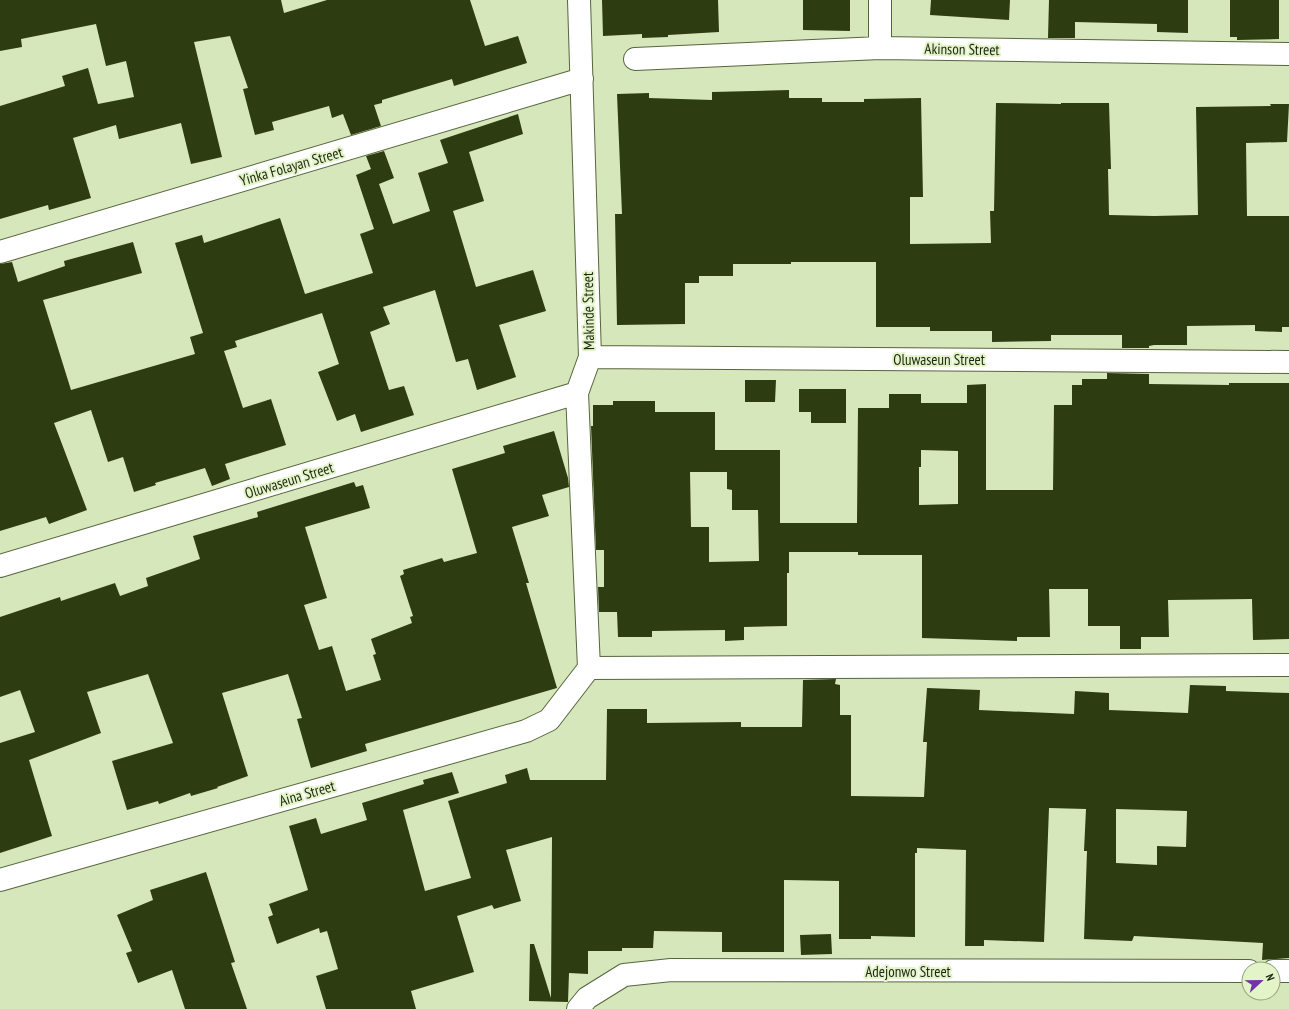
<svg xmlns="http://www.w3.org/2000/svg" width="1289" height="1009" font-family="'PT Sans Narrow',sans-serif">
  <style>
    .building { fill: #2e3c11; fill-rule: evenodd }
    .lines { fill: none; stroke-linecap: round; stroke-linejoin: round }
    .minor-casing { stroke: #57653d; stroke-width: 24 }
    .minor { stroke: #fff; stroke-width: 22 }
    .labels { text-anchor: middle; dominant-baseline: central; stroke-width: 4; stroke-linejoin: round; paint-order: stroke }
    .street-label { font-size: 15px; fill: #1e2413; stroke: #e3f4c8 }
  </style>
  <rect width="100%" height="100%" fill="#d6e7bb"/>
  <path class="building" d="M 0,0 L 281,0 L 284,13 L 327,0 L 470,0 L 485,46 L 518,36 L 527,63 L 454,86 L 452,79 L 382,100 L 382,103 L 374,105 L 381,126 L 351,135 L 343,114 L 332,118 L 329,106 L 272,122 L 274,130 L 255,135 L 243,89 L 248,88 L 230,36 L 194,42 L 222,157 L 191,164 L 181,123 L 119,139 L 116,125 L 73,138 L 91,198 L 49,210 L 48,205 L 0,219 L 0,106 L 65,86 L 62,76 L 88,68 L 98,104 L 134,97 L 126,61 L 106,66 L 96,24 L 21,39 L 22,47 L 0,51 Z
    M 602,0 L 718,0 L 719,32 L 668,35 L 668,37 L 642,38 L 642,34 L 603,36 Z
    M 803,0 L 850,0 L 850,31 L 803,30 Z
    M 931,0 L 1010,0 L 1009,20 L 930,15 Z
    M 1049,0 L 1188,0 L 1188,33 L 1157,32 L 1157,24 L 1075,22 L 1075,38 L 1048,38 Z
    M 1230,0 L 1279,0 L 1279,39 L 1237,40 L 1237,37 L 1230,37 Z
    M 789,90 L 789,98 L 822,98 L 822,102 L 864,102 L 864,99 L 921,98 L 923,197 L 910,197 L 910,244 L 991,243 L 990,211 L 994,211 L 996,103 L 1061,104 L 1061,103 L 1109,103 L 1111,169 L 1108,169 L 1109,215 L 1154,216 L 1198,215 L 1196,107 L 1271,106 L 1270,104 L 1289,104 L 1287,142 L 1246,143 L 1247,216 L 1289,216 L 1289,327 L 1282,327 L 1282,332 L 1255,331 L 1255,325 L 1187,326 L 1187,345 L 1154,345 L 1149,346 L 1149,348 L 1122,348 L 1122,335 L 1051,335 L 1051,341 L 992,342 L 992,331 L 930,331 L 930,327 L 876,327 L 876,262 L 791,262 L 791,264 L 733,264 L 733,276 L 699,276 L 699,283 L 685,283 L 685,324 L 617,325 L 615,214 L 622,214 L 617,94 L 649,93 L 649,98 L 712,100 L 712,92 Z
    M 518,114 L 523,134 L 469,152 L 484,201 L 453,211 L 476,287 L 533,270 L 546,311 L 499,325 L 516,377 L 477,390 L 468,359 L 456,362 L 435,290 L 383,307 L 390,324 L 370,332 L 389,390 L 404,386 L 414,415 L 361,432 L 355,414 L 337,421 L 318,372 L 339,364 L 322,313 L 235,341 L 237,347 L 224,351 L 243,408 L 271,399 L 286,445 L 225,464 L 230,479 L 212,486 L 205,468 L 155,483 L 156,485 L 134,492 L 123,457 L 108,462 L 91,410 L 54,423 L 87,510 L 49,524 L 46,517 L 0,531 L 0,264 L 12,262 L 18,282 L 65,266 L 64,261 L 133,242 L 142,273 L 43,300 L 71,390 L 195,354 L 190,337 L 203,333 L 175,243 L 202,235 L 204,243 L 280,218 L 305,294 L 373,273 L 360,234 L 374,229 L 356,175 L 371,169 L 366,156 L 384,151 L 394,178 L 379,184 L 393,224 L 430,211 L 418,173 L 448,163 L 440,140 Z
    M 1107,373 L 1149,374 L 1149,384 L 1229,385 L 1229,383 L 1289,383 L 1289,639 L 1253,640 L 1252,599 L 1168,600 L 1169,637 L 1141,637 L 1141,649 L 1120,649 L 1120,626 L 1088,626 L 1088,589 L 1049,589 L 1050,637 L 1017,637 L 1017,641 L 922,638 L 922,555 L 858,555 L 858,552 L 789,552 L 789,573 L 787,573 L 787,626 L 744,627 L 744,640 L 725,641 L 725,630 L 652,631 L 652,637 L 618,637 L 617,612 L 599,612 L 598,587 L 604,587 L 604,550 L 596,550 L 591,426 L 593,426 L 593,405 L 613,405 L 613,401 L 655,401 L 655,412 L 715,412 L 715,450 L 780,450 L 780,523 L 857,523 L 858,408 L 889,408 L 889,394 L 921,394 L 921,403 L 967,403 L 967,385 L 986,384 L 986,490 L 1053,490 L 1054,405 L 1072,405 L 1072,385 L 1082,385 L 1082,379 L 1107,379 ZM 921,450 L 958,451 L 958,504 L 919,505 L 919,467 L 921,467 ZM 690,472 L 727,472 L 727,489 L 732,490 L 732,510 L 758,510 L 759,561 L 709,562 L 709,527 L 691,527 Z
    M 745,380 L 776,380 L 775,402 L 745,402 Z
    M 799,389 L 846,389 L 846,423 L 811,423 L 811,412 L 799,412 Z
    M 554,431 L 568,478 L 569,487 L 542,495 L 549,516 L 512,527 L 529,583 L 526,583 L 557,688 L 365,744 L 367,751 L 311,768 L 297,719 L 302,718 L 288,674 L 222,693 L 248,776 L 217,787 L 218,788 L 191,796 L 190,793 L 159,804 L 158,801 L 127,810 L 112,761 L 173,743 L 148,674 L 87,692 L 101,733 L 29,760 L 52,836 L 0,853 L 0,743 L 35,732 L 20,690 L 0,697 L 0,617 L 60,597 L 61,601 L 115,583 L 120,596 L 148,586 L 146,578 L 200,559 L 193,536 L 258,517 L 257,512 L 354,482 L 356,487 L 363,485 L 370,508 L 305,527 L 327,598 L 304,605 L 319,650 L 332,646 L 346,691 L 381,680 L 373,655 L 376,654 L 371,639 L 412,623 L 410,617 L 413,616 L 400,576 L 404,574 L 403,570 L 442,558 L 444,562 L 477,553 L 452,469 L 505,453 L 503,446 Z
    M 836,679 L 835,684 L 840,685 L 840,715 L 851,715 L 851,796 L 924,797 L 927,742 L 923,742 L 927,688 L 980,690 L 979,710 L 1074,714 L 1075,691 L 1109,693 L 1109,710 L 1188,713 L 1190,685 L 1226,686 L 1226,691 L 1289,693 L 1289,958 L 1262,960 L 1263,943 L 1134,936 L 1132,941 L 1084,939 L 1087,851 L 1084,851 L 1086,809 L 1049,808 L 1044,942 L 984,940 L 984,946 L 965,946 L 966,850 L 917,848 L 917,853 L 915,853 L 915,937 L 871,936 L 871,939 L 839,939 L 839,881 L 784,880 L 784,952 L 722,952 L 722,932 L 654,931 L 653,948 L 622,948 L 622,951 L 588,951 L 588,974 L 569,973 L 568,1002 L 529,1001 L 530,944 L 534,944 L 551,998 L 552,837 L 506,850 L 521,901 L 494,909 L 492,905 L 457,916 L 474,972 L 411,991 L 416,1009 L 326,1009 L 316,976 L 338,969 L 327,931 L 320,933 L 319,928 L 277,944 L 268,917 L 273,915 L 269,904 L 308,890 L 289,826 L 316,818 L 321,834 L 367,820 L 362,803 L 424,784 L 423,780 L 452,772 L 459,793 L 403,810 L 425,891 L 471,878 L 448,801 L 507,783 L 505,775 L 527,768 L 530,780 L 606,780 L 607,709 L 647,709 L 647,723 L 741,722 L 741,727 L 802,727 L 803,680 ZM 1116,809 L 1187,811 L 1186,847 L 1157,846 L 1157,865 L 1116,863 Z
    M 206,872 L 235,962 L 231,963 L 247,1009 L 185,1009 L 172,970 L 138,983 L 126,953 L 132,951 L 117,915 L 153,900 L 150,890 Z
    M 831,934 L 832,954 L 801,955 L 800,935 Z"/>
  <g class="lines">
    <g class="minor-casing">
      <path id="minor" d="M 579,0 L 590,357 L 577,393 L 589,668
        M 880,48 L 880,0
        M 635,59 L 880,48 L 1289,54
        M 0,252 L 582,79
        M 590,357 L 1289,362
        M 0,566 L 577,393
        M 589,668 L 1289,665
        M 0,880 L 526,731 L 549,720 L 589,668
        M 1273,971 L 1289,971
        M 578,1009 L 587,998 L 624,975 L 671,970 L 1249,971"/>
    </g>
    <use href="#minor" class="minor"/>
  </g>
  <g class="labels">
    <g class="street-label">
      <text transform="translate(962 49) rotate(1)">Akinson Street</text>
      <text transform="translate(291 166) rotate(-16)">Yinka Folayan Street</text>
      <text transform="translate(588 311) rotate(-91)">Makinde Street</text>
      <text x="939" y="359">Oluwaseun Street</text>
      <text transform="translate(289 480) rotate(-17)">Oluwaseun Street</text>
      <text transform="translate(307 793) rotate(-16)">Aina Street</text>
      <text x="908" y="971">Adejonwo Street</text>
    </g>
  </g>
  <g transform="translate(1261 981) rotate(68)"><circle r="19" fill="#e3f4c8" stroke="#94a180"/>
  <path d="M0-3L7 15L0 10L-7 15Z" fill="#7233a8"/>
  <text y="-6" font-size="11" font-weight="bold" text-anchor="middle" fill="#1e2413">N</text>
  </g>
</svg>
